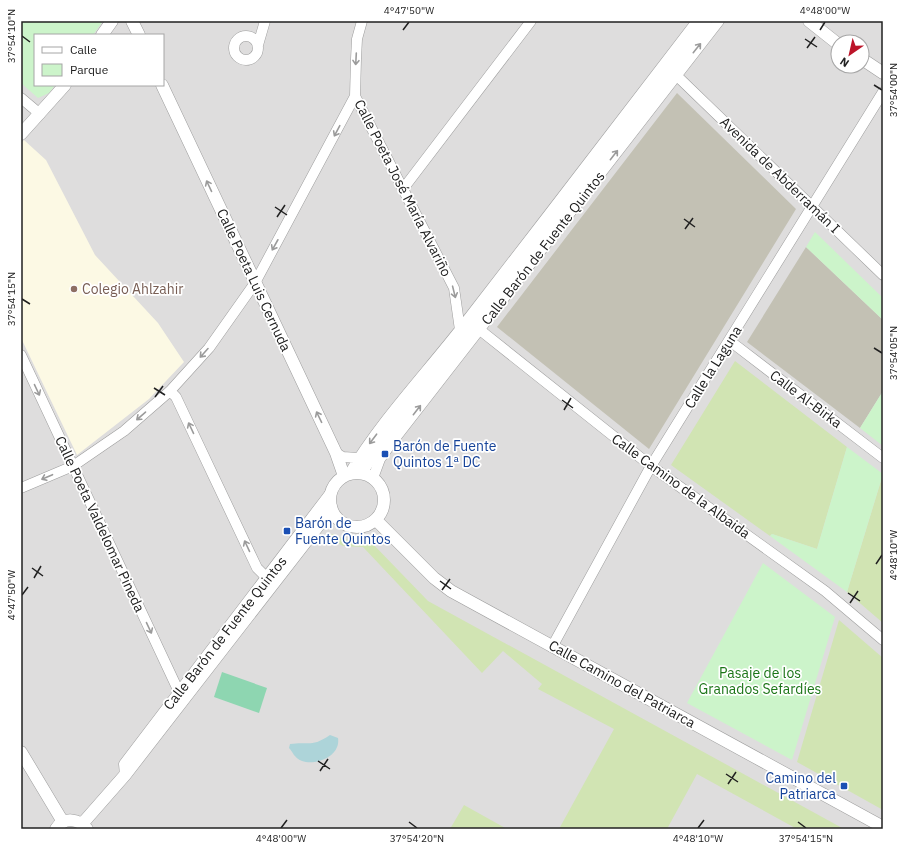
<svg xmlns="http://www.w3.org/2000/svg" width="904" height="850" font-family="'IBM Plex Sans',sans-serif">
  <style>
    .residential { fill: #dedddd; fill-rule: evenodd }
    .education { fill: #fcf9e4 }
    .construction { fill: #c3c1b4 }
    .grass { fill: #d1e4b3 }
    .park { fill: #ccf4ca }
    .pitch { fill: #8ed6b1 }
    .water { fill: #add4d9 }
    .lines { fill: none; stroke-linecap: round; stroke-linejoin: round }
    .minor-casing { stroke: #9d9d9d; stroke-width: 11 }
    .tertiary-casing { stroke: #9d9d9d; stroke-width: 13 }
    .minor { stroke: #fff; stroke-width: 10 }
    .tertiary { stroke: #fff; stroke-width: 12 }
    .oneway { stroke: #9b9b9b }
    .ticks { fill: none; stroke: #202020; stroke-width: 1.5 }
    .education-dot { fill: #8d6e63; stroke: #fff; stroke-width: 1.5 }
    .transit-dot { fill: #1a4fb4; stroke: #fff; stroke-width: 1.5 }
    .labels { text-anchor: middle; dominant-baseline: central; stroke-width: 3.5; stroke-linejoin: round; paint-order: stroke }
    .street-label { font-size: 14px; fill: #202020; stroke: #fff }
    .education-label { font-size: 14px; fill: #785e54; stroke: #fff; text-anchor: start }
    .transit-label { font-size: 14px; fill: #164399; stroke: #fff; text-anchor: start }
    .park-label { font-size: 14px; fill: #1b7517; stroke: #fff }
    .neatline { fill: none; stroke: #202020; stroke-width: 1.5 }
    .ticks-label { font-size: 10px; text-anchor: middle; fill: #202020 }
  </style>
  <rect width="100%" height="100%" fill="#f0ece8"/>
  <path class="residential" d="M 21,21 L 883,21 L 883,829 L 21,829 ZM 35,35 L 163,35 L 163,85 L 35,85 ZM 838,42 L 862,42 L 862,66 L 838,66 Z"/>
  <path class="education" d="M 24,140 L 46,160 L 95,255 L 158,323 L 184,362 L 149,399 L 77,455 L 21,338 L 21,143 Z"/>
  <path class="construction" d="M 677,93 L 796,209 L 649,449 L 497,327 Z
    M 806,247 L 883,320 L 883,391 L 860,428 L 747,342 Z"/>
  <path class="grass" d="M 735,361 L 847,447 L 817,549 L 772,534 L 770,536 L 671,465 Z
    M 883,474 L 883,623 L 847,592 Z
    M 333,534 C 346,541 356,542 370,541 L 428,601 L 844,829 L 797,829 L 697,774 L 667,829 L 559,829 L 614,729 L 538,689 L 542,684 L 503,651 L 482,673 L 363,547 L 343,546 L 326,536 Z
    M 839,620 L 883,658 L 883,810 L 797,762 Z
    M 464,805 L 507,829 L 450,829 Z"/>
  <path class="park" d="M 21,21 L 103,21 L 93,35 L 35,35 L 35,85 L 55,85 L 49,93 L 38,98 L 21,83 Z
    M 815,232 L 883,298 L 883,320 L 806,247 Z
    M 883,391 L 883,446 L 860,428 Z
    M 847,447 L 883,474 L 847,592 L 770,536 L 772,534 L 817,549 Z
    M 763,563 L 835,617 L 792,760 L 687,703 Z"/>
  <path class="pitch" d="M 222,672 L 267,688 L 259,713 L 214,697 Z"/>
  <path class="water" d="M 330,735 L 338,738 C 341,756 316,766 302,761 C 294,758 293,752 289,748 L 290,744 C 309,741 311,748 330,735 Z"/>
  <g class="lines">
    <g class="minor-casing">
      <path id="minor" d="M 362,21 L 357,39 L 356,59 L 355,96 L 454,288 L 460,330
        M234 48a12 12 0 1 1 24 0a12 12 0 1 1-24 0Z
        M 258,45 L 265,21
        M 676,75 L 883,275
        M 21,98 L 40,114
        M 403,189 L 531,21
        M 480,330 L 651,466 L 825,591 L 883,640
        M 730,341 L 883,458
        M 21,355 L 179,692
        M 170,391 L 176,397 L 257,568 L 267,578
        M 336,453 L 343,457 L 358,458
        M 349,474 C 379,423 425,374 461,328 C 540,226 619,123 697,21
        M 373,478 L 380,459 L 390,445 L 719,21
        M 21,488 L 73,466 L 124,431 L 170,391 L 209,348 L 255,283 L 355,96
        M 552,647 L 651,466 L 883,92
        M 125,775 L 124,764 L 331,492"/>
    </g>
    <g class="tertiary-casing">
      <path id="tertiary" d="M 132,21 L 139,35
        M 809,21 L 838,44
        M 102,35 L 112,21
        M 862,59 L 883,73
        M 162,85 L 336,453 L 344,476
        M 21,134 L 65,85
        M330 500a27 27 0 1 1 54 0a27 27 0 1 1-54 0Z
        M 361,473 L 381,442 L 706,21
        M 376,520 L 434,578 L 451,591 L 883,827
        M 21,752 L 63,822
        M 82,824 L 125,775 L 318,526 L 331,506
        M 56,829 C 64,816 79,819 87,829"/>
    </g>
    <use href="#minor" class="minor"/>
    <use href="#tertiary" class="tertiary"/>
  </g>
  <defs><path id="oneway-shaft" d="M-6 0H5M1.5-3L5.5 0L1.5 3" fill="none" stroke-width="1.6" stroke-linecap="round" stroke-linejoin="round"/></defs>
  <g class="oneway">
    <use href="#oneway-shaft" transform="translate(697 48) rotate(-51)"/>
    <use href="#oneway-shaft" transform="translate(356 59) rotate(93)"/>
    <use href="#oneway-shaft" transform="translate(337 131) rotate(118)"/>
    <use href="#oneway-shaft" transform="translate(614 155) rotate(-52)"/>
    <use href="#oneway-shaft" transform="translate(209 186) rotate(-115)"/>
    <use href="#oneway-shaft" transform="translate(275 245) rotate(119)"/>
    <use href="#oneway-shaft" transform="translate(454 292) rotate(76)"/>
    <use href="#oneway-shaft" transform="translate(204 353) rotate(132)"/>
    <use href="#oneway-shaft" transform="translate(37 390) rotate(65)"/>
    <use href="#oneway-shaft" transform="translate(417 410) rotate(-52)"/>
    <use href="#oneway-shaft" transform="translate(141 416) rotate(139)"/>
    <use href="#oneway-shaft" transform="translate(319 417) rotate(-116)"/>
    <use href="#oneway-shaft" transform="translate(191 428) rotate(-115)"/>
    <use href="#oneway-shaft" transform="translate(373 439) rotate(127)"/>
    <use href="#oneway-shaft" transform="translate(47 477) rotate(157)"/>
    <use href="#oneway-shaft" transform="translate(247 546) rotate(-115)"/>
    <use href="#oneway-shaft" transform="translate(149 628) rotate(65)"/>
  </g>
  <path class="ticks" d="M 403,30 L 409,22M 820,30 L 825,22M 22,36 L 30,42M 805,39 L 817,47M 807,48 L 815,37M 874,85 L 882,90M 275,207 L 287,215M 277,217 L 285,205M 684,219 L 695,227M 685,229 L 693,218M 22,299 L 30,304M 874,348 L 882,353M 154,388 L 165,395M 155,397 L 163,386M 562,400 L 573,408M 564,410 L 571,398M 876,564 L 882,555M 32,568 L 43,576M 34,578 L 41,566M 440,581 L 451,589M 442,590 L 450,579M 848,593 L 860,601M 22,595 L 28,587M 850,603 L 858,591M 318,761 L 330,769M 320,771 L 328,759M 726,774 L 738,782M 728,784 L 736,772M 409,822 L 417,828M 798,822 L 806,828M 281,828 L 287,820M 698,828 L 704,820"/>
  <circle class="education-dot" cx="74" cy="289" r="4"/>
  <g class="transit-dot">
    <rect x="381" y="450" width="8" height="8" rx="2"/>
    <rect x="283" y="527" width="8" height="8" rx="2"/>
    <rect x="840" y="782" width="8" height="8" rx="2"/>
  </g>
  <g class="labels">
    <g class="street-label">
      <text transform="translate(780 175) rotate(44)">Avenida de Abderramán I</text>
      <text transform="translate(403 188) rotate(63)">Calle Poeta José María Alvariño</text>
      <text transform="translate(543 248) rotate(-52)">Calle Barón de Fuente Quintos</text>
      <text transform="translate(254 280) rotate(65)">Calle Poeta Luis Cernuda</text>
      <text transform="translate(713 367) rotate(-58)">Calle la Laguna</text>
      <text transform="translate(806 399) rotate(37)">Calle Al-Birka</text>
      <text transform="translate(681 486) rotate(36)">Calle Camino de la Albaida</text>
      <text transform="translate(100 524) rotate(65)">Calle Poeta Valdelomar Pineda</text>
      <text transform="translate(225 633) rotate(-52)">Calle Barón de Fuente Quintos</text>
      <text transform="translate(622 684) rotate(29)">Calle Camino del Patriarca</text>
    </g>
    <g class="education-label">
      <text x="82" y="289">Colegio Ahlzahir</text>
    </g>
    <g class="transit-label">
      <text x="393" y="446">Barón de Fuente<tspan x="393" dy="16">Quintos 1ª DC</tspan></text>
      <text x="295" y="523">Barón de<tspan x="295" dy="16">Fuente Quintos</tspan></text>
      <text x="836" y="778" text-anchor="end">Camino del<tspan x="836" dy="16">Patriarca</tspan></text>
    </g>
    <g class="park-label">
      <text x="760" y="673">Pasaje de los<tspan x="760" dy="16">Granados Sefardíes</tspan></text>
    </g>
  </g>
  <rect width="904" height="850" fill="none" stroke="#ffffff" stroke-width="44"/>
  <rect x="34" y="34" width="130" height="52" fill="#ffffff" stroke="#a6a6a6"/>
  <rect x="42" y="47" width="20" height="6" fill="#ffffff" stroke="#a6a6a6"/>
  <text x="70" y="54" font-size="12" fill="#202020">Calle</text>
  <rect x="42" y="64" width="20" height="12" fill="#ccf4ca" stroke="#a6a6a6"/>
  <text x="70" y="74" font-size="12" fill="#202020">Parque</text>
  <g transform="translate(850 54) rotate(214)"><circle r="19" fill="#ffffff" stroke="#a6a6a6"/>
  <path d="M0-3L7 15L0 10L-7 15Z" fill="#bc1429"/>
  <text y="-6" font-size="11" font-weight="bold" text-anchor="middle" fill="#202020">N</text>
  </g>
  <rect x="22" y="22" width="860" height="806" class="neatline"/>
  <g class="ticks-label">
    <text x="409" y="14">4°47'50"W</text>
    <text x="825" y="14">4°48'00"W</text>
    <text transform="translate(11 36) rotate(-90)" y="4">37°54'10"N</text>
    <text transform="translate(893 90) rotate(-90)" y="4">37°54'00"N</text>
    <text transform="translate(11 299) rotate(-90)" y="4">37°54'15"N</text>
    <text transform="translate(893 353) rotate(-90)" y="4">37°54'05"N</text>
    <text transform="translate(893 555) rotate(-90)" y="4">4°48'10"W</text>
    <text transform="translate(11 595) rotate(-90)" y="4">4°47'50"W</text>
    <text x="281" y="842">4°48'00"W</text>
    <text x="417" y="842">37°54'20"N</text>
    <text x="698" y="842">4°48'10"W</text>
    <text x="806" y="842">37°54'15"N</text>
  </g>
</svg>
